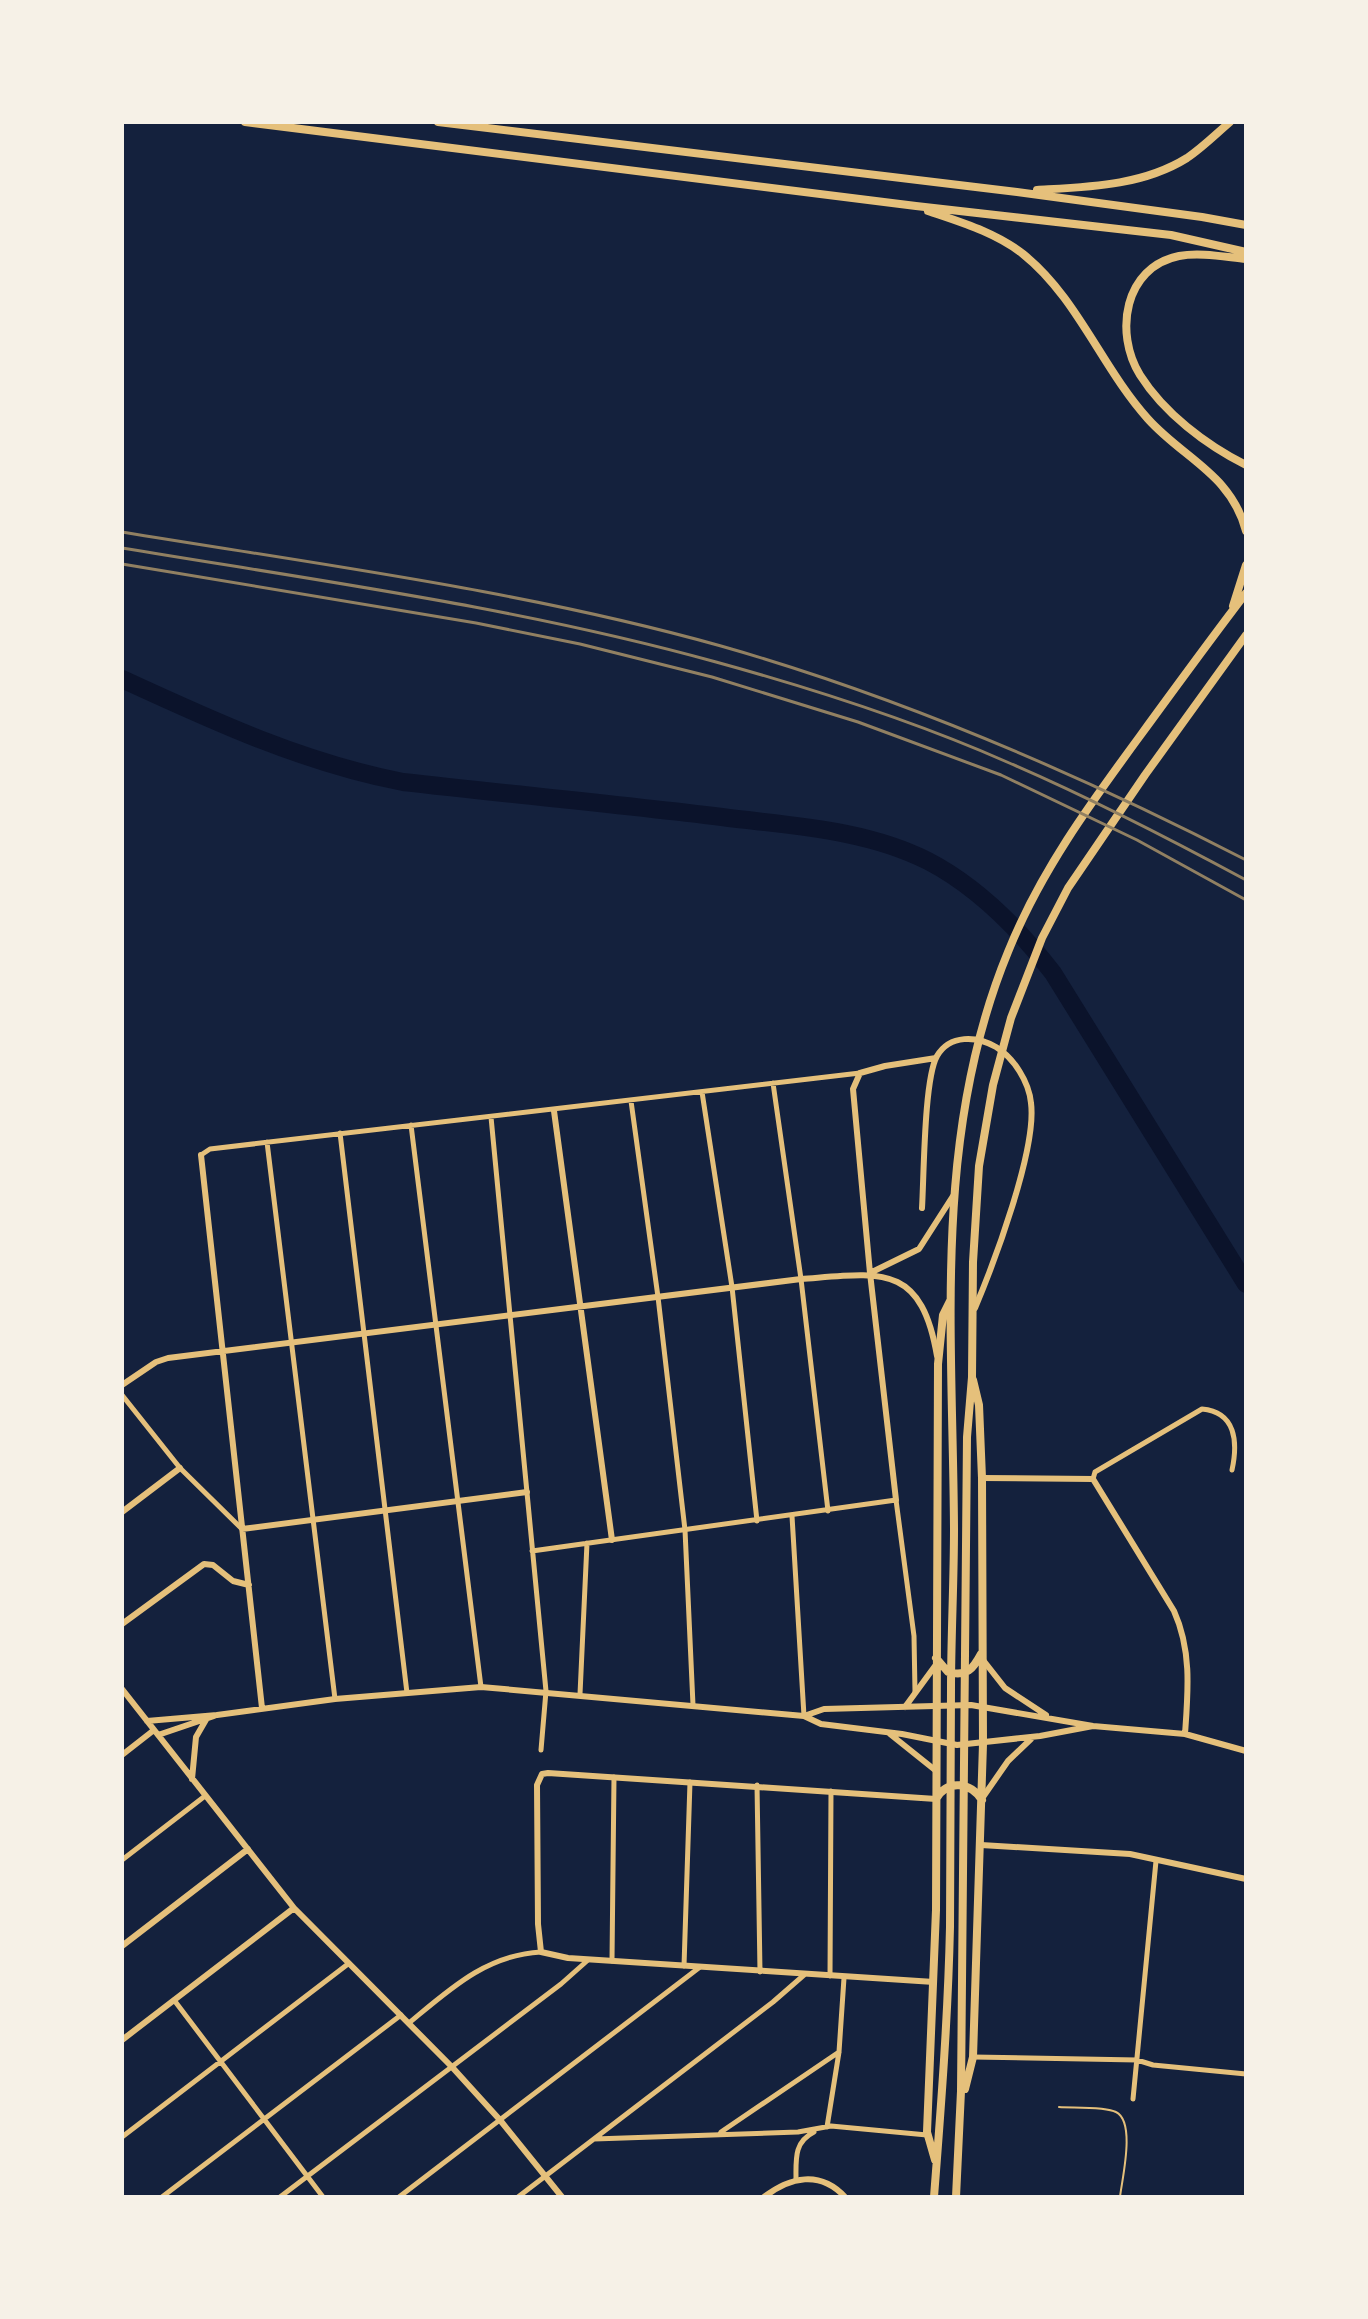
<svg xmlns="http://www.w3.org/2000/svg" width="1368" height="2319" font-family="Helvetica,sans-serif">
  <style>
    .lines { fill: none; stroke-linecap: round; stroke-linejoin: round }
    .river { stroke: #0b132b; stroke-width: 18 }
    .service { stroke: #e5c07b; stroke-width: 2 }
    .minor { stroke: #e5c07b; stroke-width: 5 }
    .tertiary { stroke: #e5c07b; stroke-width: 6 }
    .primary { stroke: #e5c07b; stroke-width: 8 }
    .rail { stroke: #918062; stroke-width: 3 }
  </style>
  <rect width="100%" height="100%" fill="#14213d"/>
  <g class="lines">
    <path class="river" d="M 122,679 C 213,721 304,763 403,782 C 509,794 615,804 722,817 C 791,826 865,829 928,861 C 978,887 1019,929 1053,973 L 1246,1284"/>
    <path class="service" d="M 1059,2107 C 1073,2108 1105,2106 1116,2112 C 1136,2122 1122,2179 1120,2197"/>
    <path class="minor" d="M 773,1083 L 801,1279 L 828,1511
      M 702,1092 L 732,1287 L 757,1521
      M 631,1101 L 658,1297 L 685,1530 L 693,1705
      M 491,1117 L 546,1691 L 541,1750
      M 411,1125 L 481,1687
      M 340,1133 L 407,1693
      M 267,1142 L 335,1699
      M 201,1155 L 210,1149 L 860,1073
      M 122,1395 L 180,1468 L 242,1529
      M 1093,1479 L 1095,1472 L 1202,1409 C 1236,1412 1238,1442 1232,1470
      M 792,1516 L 804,1716
      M 532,1551 L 896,1500 L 914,1636 L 915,1692
      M 580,1694 L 587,1543
      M 757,1785 L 760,1972
      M 122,1860 L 205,1796
      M 612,1961 L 614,1777
      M 684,1966 L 690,1782
      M 830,1976 L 831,1791
      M 174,2000 L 323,2197
      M 409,2023 C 450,1989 486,1955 541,1952
      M 973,2057 L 1137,2060 L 1153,2065 L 1246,2074
      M 1133,2099 L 1156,1861
      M 827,2127 L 839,2052 L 844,1978
      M 721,2132 L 839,2052
      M 122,2137 L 348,1964
      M 594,2139 L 798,2132 L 831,2126 L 927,2135
      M 796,2179 C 796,2159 794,2142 814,2132
      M 162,2197 L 401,2015
      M 280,2197 L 561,1984 L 588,1960
      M 399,2197 L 700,1967
      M 518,2197 L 773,2002 L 804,1975"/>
    <path class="tertiary" d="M 554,1111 L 612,1540
      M 201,1155 L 262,1708
      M 922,1208 C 924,1176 924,1079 937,1056 C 950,1034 977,1036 996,1047 C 1014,1058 1029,1082 1031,1103 C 1037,1149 994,1263 975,1308
      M 870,1273 L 919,1249 L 953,1196
      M 122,1385 L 156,1362 L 168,1358 L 801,1279 C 880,1273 921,1262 937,1356
      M 982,1478 L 1093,1479 L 1174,1611 C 1192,1651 1188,1692 1185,1734
      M 896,1500 L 870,1273 L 853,1089 L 860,1073 L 885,1066 L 936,1058
      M 122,1512 L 180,1468
      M 242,1529 L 527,1492
      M 122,1624 L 204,1564 L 213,1565 L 233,1581 L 249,1585
      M 983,1660 L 1005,1688 L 1046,1715
      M 122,1689 L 294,1908 L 452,2067 L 500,2120 L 562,2197
      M 905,1707 L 935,1666
      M 217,1715 L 335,1699 L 481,1687 L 804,1716 L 821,1724 L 902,1734 L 957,1745 L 1040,1736 L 1093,1726
      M 804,1716 L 824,1709 L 971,1705 L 1093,1726 L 1185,1734 L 1246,1751
      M 147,1721 L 217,1715 L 158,1735
      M 890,1734 L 935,1770
      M 122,1755 L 154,1730
      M 192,1779 L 196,1737 L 207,1718
      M 983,1797 L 1008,1761 L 1031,1739
      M 981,1845 L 1130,1854 L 1246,1879
      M 122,1946 L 248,1849
      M 934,1982 L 568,1958 L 541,1952 L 538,1924 L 537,1785 L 542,1774 L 548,1773 L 936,1799
      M 122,2040 L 294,1908
      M 764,2197 C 790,2177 820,2170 845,2197"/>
    <path class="primary" d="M 245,122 L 916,206 L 1171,235 L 1246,252
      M 438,122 L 1017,192 L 1202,217 L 1246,225
      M 1037,190 C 1088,187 1142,186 1187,158 C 1202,148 1216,134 1230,122
      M 928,211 C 960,222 995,232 1023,254 C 1077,297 1102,368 1148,419 C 1184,459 1231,474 1246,531
      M 1246,259 C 1225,257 1200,252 1179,256 C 1124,267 1114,333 1140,375 C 1164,413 1206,445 1246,465
      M 1233,606 L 1246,565
      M 936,1658 L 948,1672 C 967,1677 973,1669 981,1654
      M 936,1799 C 948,1778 971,1783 982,1800
      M 965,2089 L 973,2057 L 983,1744 L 982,1478 L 979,1405 L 973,1380
      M 935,2160 L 927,2132 L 936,1910 L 938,1364 L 943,1315 L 950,1301
      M 934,2197 C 941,2107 948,2017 950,1927 C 951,1848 950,1768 951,1689 C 951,1636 954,1582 954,1529 C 953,1334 932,1136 1008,952 C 1040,872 1090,804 1140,736 C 1175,688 1210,640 1246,593
      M 956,2197 L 961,2091 L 967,1437 L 972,1377 L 973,1262 L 979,1166 L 993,1085 L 1011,1018 L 1042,938 L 1068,888 L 1145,775 L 1246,635"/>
    <path class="rail" d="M 122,532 C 322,565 525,591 721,646 C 904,698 1077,773 1246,860
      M 122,548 C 321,581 521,608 716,662 C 814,689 914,721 1007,762 C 1089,797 1168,838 1246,880
      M 122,564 L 476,623 L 580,644 L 712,677 L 858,722 L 1001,775 L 1137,840 L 1246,900"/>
  </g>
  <rect width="1368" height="2319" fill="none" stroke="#f6f1e7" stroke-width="248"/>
</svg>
